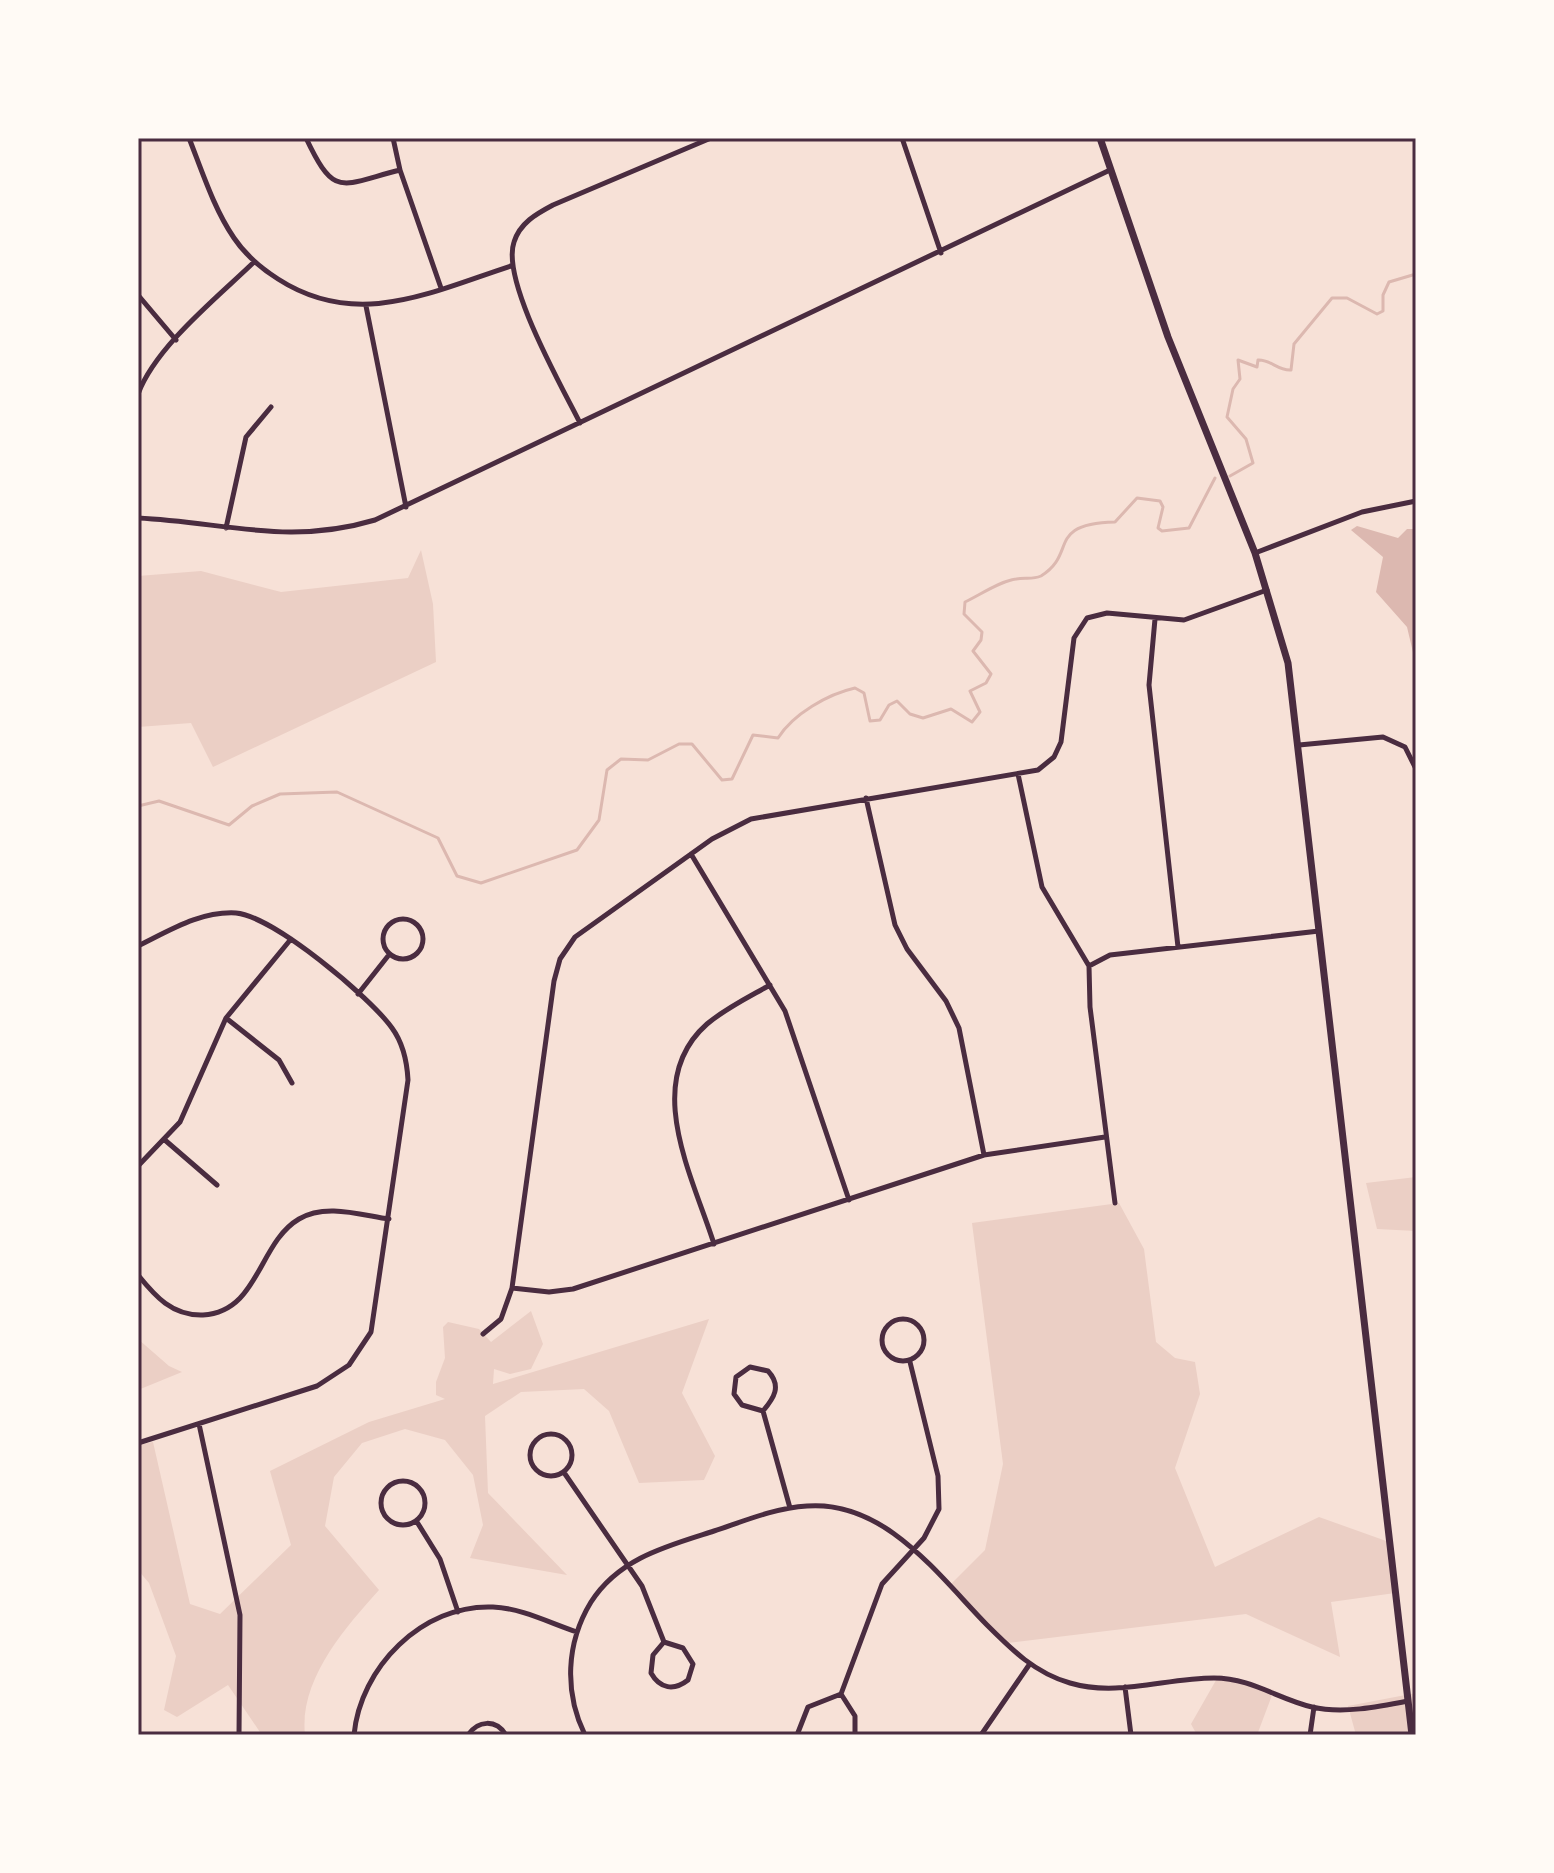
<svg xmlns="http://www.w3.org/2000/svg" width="1554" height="1873" font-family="Rubik,sans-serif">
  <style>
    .green { fill: #ebcfc5 }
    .water { fill: #dcb8b0 }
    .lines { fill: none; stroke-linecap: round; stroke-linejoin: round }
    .stream { stroke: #dcb8b0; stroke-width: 3 }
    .minor { stroke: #4a2c40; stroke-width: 5 }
    .secondary { stroke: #4a2c40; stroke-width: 7 }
    .neatline { fill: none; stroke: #4a2c40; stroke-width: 3 }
  </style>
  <rect width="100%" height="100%" fill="#f7e1d7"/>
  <path class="green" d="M 421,550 L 433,604 L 436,662 L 213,767 L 191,723 L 138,727 L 138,576 L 201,571 L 281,592 L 408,578 Z
    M 1416,1177 L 1416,1231 L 1377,1229 L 1366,1183 Z
    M 1119,1203 L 1144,1249 L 1156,1342 L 1175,1358 L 1195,1362 L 1200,1394 L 1175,1468 L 1215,1567 L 1319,1517 L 1389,1542 L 1395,1593 L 1331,1602 L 1340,1657 L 1246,1614 L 1007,1643 L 950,1585 L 985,1550 L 1003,1464 L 972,1223 Z
    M 531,1311 L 543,1344 L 531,1369 L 510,1374 L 494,1369 L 493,1384 L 709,1319 L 682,1393 L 715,1456 L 704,1480 L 639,1483 L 609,1411 L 584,1389 L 521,1392 L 485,1416 L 488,1493 L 567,1575 L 470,1558 L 483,1525 L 473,1475 L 445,1440 L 405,1429 L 362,1443 L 334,1477 L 325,1526 L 379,1590 C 344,1629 299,1680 305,1735 L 262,1735 L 228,1685 L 177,1717 L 164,1710 L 176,1656 L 149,1583 L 138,1570 L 138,1445 L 153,1442 L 190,1604 L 220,1614 L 291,1545 L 270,1471 L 369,1422 L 445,1399 L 436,1395 L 436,1382 L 445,1358 L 443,1327 L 448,1322 L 479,1329 L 491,1342 Z
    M 138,1339 L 169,1366 L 182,1372 L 138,1390 Z
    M 1219,1675 L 1274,1690 L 1257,1735 L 1197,1735 L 1191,1724 Z
    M 1416,1693 L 1416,1735 L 1356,1735 L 1348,1706 Z"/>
  <path class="water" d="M 1357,526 L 1398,538 L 1407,529 L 1416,529 L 1416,665 L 1407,627 L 1376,592 L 1383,557 L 1351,530 Z"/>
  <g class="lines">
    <path class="stream" d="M 1230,476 L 1253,463 L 1246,439 L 1227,417 L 1233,389 L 1240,379 L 1238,360 L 1257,367 L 1258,360 C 1270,359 1278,371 1291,370 L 1294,344 L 1332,298 L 1347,298 L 1377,314 L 1383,311 L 1383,295 L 1389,282 L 1416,274
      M 138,806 L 159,801 L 229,825 L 252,806 L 280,794 L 337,792 L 438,838 L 457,876 L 481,883 L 577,850 L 599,820 L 607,770 L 621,759 L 648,760 L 679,744 L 692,744 L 722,780 L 732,779 L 753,735 L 778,738 C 793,714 828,694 855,688 L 864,693 L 870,721 L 880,720 L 889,705 L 897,701 L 910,714 L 923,718 L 951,709 L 972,722 L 980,712 L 970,691 L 986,683 L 991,674 L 973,651 L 981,640 L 982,632 L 964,614 L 965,602 C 980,595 1000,581 1016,579 C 1025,577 1032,580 1041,576 C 1078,553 1045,524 1115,522 L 1137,498 L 1160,501 L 1163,507 L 1158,528 L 1162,531 L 1189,528 L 1215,478"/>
    <path class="minor" d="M 189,138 C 202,171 214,209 234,238 C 246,256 261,268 278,279 C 357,330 431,292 511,266
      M 306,138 C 335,199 340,185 400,170
      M 393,138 L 400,170 L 441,288
      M 902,138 L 941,253
      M 138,295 L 176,340
      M 366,306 L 406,507
      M 138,394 C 156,346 218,297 254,262
      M 580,423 C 561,385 501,280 514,242 C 520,223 536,214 553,205 L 711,138
      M 138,518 C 224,522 288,546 375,520 L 1110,170
      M 226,528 L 246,437 L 271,407
      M 1255,553 L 1362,512 L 1416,501
      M 1155,619 L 1149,685 L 1178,947
      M 1299,745 L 1383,737 L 1405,747 L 1416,769
      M 1018,774 L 1042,887 L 1089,966
      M 866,798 L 895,925 L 907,949 L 946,1001 L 959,1028 L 984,1155
      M 691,854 L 785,1011 L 849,1200
      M383 939a20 20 0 1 1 40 0a20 20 0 1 1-40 0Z
      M 138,946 C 169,931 200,911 236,913 C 273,916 370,997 392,1028 C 403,1043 407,1061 408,1080 L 371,1332 L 349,1365 L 317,1386 L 138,1443
      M 358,994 L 388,956
      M 226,1018 L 279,1060 L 292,1083
      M 166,1141 L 217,1185
      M 138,1166 L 180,1122 L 226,1018 L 291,939
      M 1115,1203 L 1090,1007 L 1089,966 L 1110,955 L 1319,931
      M 714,1244 C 693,1177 641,1082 707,1024 C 726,1008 749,997 770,985
      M 138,1275 C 155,1296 172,1316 203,1315 C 259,1312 258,1243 299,1219 C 325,1203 361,1215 389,1219
      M 512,1288 L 549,1292 L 573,1289 L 984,1155 L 1105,1137
      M882 1340a21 21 0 1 1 42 0a21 21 0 1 1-42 0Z
      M 483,1334 L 501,1319 L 512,1288 L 554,981 L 560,959 L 575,937 L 712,839 L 751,819 L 1038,770 L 1054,757 L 1061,742 L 1074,638 L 1087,618 L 1107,613 L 1184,620 L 1267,590
      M 750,1367 L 768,1371 C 782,1386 774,1398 763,1411 L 742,1405 L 734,1394 L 736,1377 Z
      M 763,1411 L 790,1508
      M 199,1424 L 240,1615 L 239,1735
      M530 1455a21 21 0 1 1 42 0a21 21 0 1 1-42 0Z
      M 565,1474 L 642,1586 L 664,1642
      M381 1503a22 22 0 1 1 44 0a22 22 0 1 1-44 0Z
      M 417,1522 L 440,1559 L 458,1612
      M 664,1642 L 683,1648 L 693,1664 L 688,1680 C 674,1691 660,1689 651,1673 L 653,1655 Z
      M 1125,1687 L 1131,1735
      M 841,1694 L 882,1584 L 924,1538 L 939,1509 L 938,1476 L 910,1362
      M 354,1735 C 360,1668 422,1604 493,1607 C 521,1608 550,1623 577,1632
      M 468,1735 C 478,1720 496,1719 506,1735
      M 585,1735 C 564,1692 566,1643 591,1602 C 619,1558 667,1546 714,1531 C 744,1521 775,1508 807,1506 C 885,1500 938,1575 987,1625 C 1012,1650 1035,1673 1070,1683 C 1117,1697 1166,1678 1214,1678 C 1251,1678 1278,1699 1312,1707 C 1342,1714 1378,1707 1408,1701
      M 797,1735 L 808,1707 L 841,1694 L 855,1716 L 855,1735
      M 981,1735 L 1029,1665
      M 1310,1735 L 1314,1707"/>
    <path class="secondary" d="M 1100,138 L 1168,337 L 1255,553 L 1288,663 L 1412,1735"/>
  </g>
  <rect width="1554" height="1873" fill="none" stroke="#fffaf5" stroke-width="280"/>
  <rect x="140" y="140" width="1274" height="1593" class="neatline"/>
</svg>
